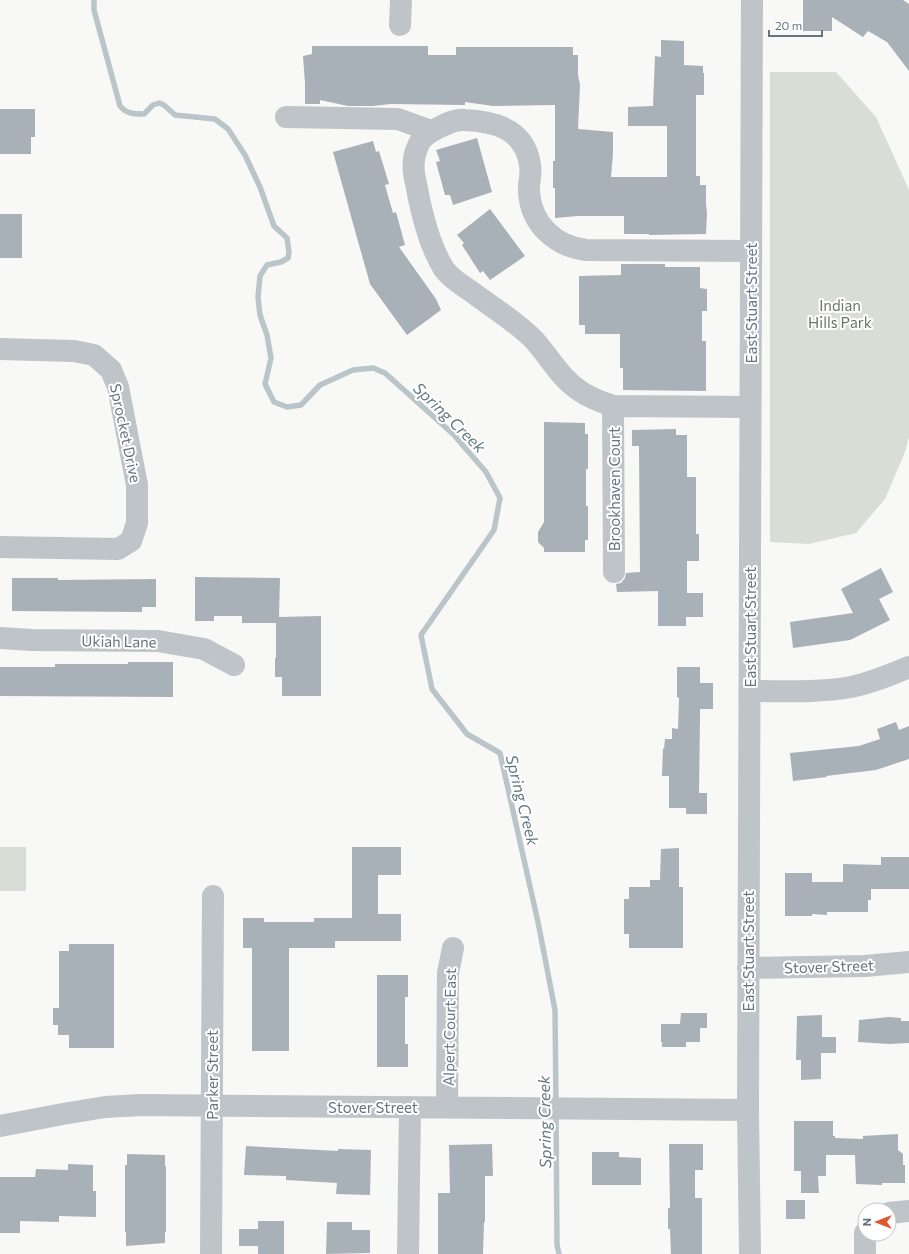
<svg xmlns="http://www.w3.org/2000/svg" width="909" height="1254" font-family="Commissioner,sans-serif">
  <style>
    .green { fill: #d8ddd5 }
    .lines { fill: none; stroke-linecap: round; stroke-linejoin: round }
    .stream { stroke: #b9c5c9; stroke-width: 5.5 }
    .building { fill: #a8b1b7 }
    .minor { stroke: #bfc4c8; stroke-width: 22 }
    .labels { text-anchor: middle; dominant-baseline: central; stroke-width: 4; stroke-linejoin: round; paint-order: stroke }
    .street-label { font-size: 15px; fill: #647480; stroke: #fff }
    .park-label { font-size: 15px; fill: #677963; stroke: #fff }
    .water-label { font-size: 16px; font-style: italic; fill: #647a82; stroke: #fff }
  </style>
  <rect width="100%" height="100%" fill="#f8f8f6"/>
  <path class="green" d="M 770,72 L 836,72 L 876,117 L 909,190 L 909,437 L 905,452 L 885,499 L 856,533 L 809,544 L 770,542 Z
    M 0,847 L 26,847 L 26,891 L 0,891 Z"/>
  <g class="lines">
    <path class="stream" d="M 94,0 L 94,10 L 120,106 C 127,114 134,114 144,114 L 153,105 L 159,103 L 164,105 L 175,115 L 215,119 L 228,129 L 245,155 L 260,187 L 274,226 L 287,238 L 289,253 L 288,258 L 281,262 L 267,265 L 260,276 L 258,297 L 260,315 L 267,335 L 271,358 L 265,384 L 274,402 L 287,407 L 301,405 L 320,385 L 353,370 L 373,368 L 385,373 L 453,434 L 486,472 L 500,498 L 494,530 L 421,635 L 432,689 L 467,734 L 500,753 L 538,922 L 555,1010 L 556,1104
      M 556,1112 L 557,1245 L 559,1254"/>
  </g>
  <path class="building" d="M 803,0 L 903,0 L 909,4 L 909,71 L 887,42 L 868,31 L 863,37 L 832,17 L 832,31 L 803,31 Z
    M 661,40 L 684,41 L 684,65 L 703,66 L 703,73 L 704,73 L 704,95 L 696,95 L 696,176 L 700,176 L 700,185 L 706,185 L 706,204 L 707,214 L 706,234 L 649,235 L 649,234 L 624,234 L 624,216 L 578,216 L 555,218 L 555,188 L 553,188 L 553,161 L 555,161 L 555,105 L 493,106 L 465,102 L 465,105 L 391,104 L 373,106 L 348,106 L 320,100 L 320,104 L 305,104 L 305,83 L 303,56 L 312,54 L 312,46 L 428,46 L 428,55 L 456,55 L 456,47 L 573,47 L 573,55 L 578,55 L 578,75 L 580,85 L 578,129 L 613,132 L 613,154 L 611,177 L 667,177 L 667,126 L 628,126 L 628,107 L 653,106 L 655,56 L 661,57 Z
    M 0,109 L 35,109 L 35,137 L 31,137 L 31,154 L 0,154 Z
    M 477,138 L 492,192 L 453,205 L 450,195 L 445,195 L 436,162 L 440,161 L 436,150 Z
    M 373,141 L 376,152 L 379,151 L 389,184 L 385,185 L 393,213 L 396,212 L 405,245 L 399,247 L 436,299 L 441,310 L 407,335 L 370,284 L 333,152 Z
    M 490,209 L 525,256 L 490,280 L 483,271 L 480,273 L 462,245 L 464,243 L 457,235 Z
    M 0,214 L 22,214 L 22,258 L 0,258 Z
    M 621,264 L 665,264 L 665,267 L 700,267 L 700,288 L 707,289 L 707,311 L 702,311 L 702,341 L 706,341 L 706,391 L 623,390 L 623,368 L 620,368 L 620,334 L 585,334 L 585,325 L 579,325 L 579,276 L 621,275 Z
    M 544,422 L 585,423 L 585,434 L 588,434 L 588,469 L 586,469 L 586,506 L 588,506 L 588,540 L 585,540 L 585,552 L 544,552 L 544,548 L 538,542 L 538,532 L 544,522 Z
    M 676,429 L 676,435 L 687,435 L 687,477 L 696,477 L 696,534 L 699,534 L 699,561 L 687,561 L 687,593 L 703,593 L 703,617 L 686,617 L 686,626 L 658,626 L 658,591 L 617,592 L 616,584 L 621,583 L 625,578 L 626,573 L 640,572 L 639,446 L 632,446 L 632,430 Z
    M 881,568 L 893,592 L 879,599 L 890,620 L 850,640 L 793,648 L 790,622 L 853,613 L 841,589 Z
    M 195,577 L 280,578 L 279,617 L 321,616 L 321,696 L 282,696 L 282,677 L 275,677 L 275,658 L 276,658 L 276,623 L 242,623 L 242,616 L 214,616 L 214,621 L 195,621 Z
    M 12,578 L 58,578 L 58,580 L 156,579 L 156,607 L 142,607 L 142,612 L 12,611 Z
    M 128,662 L 173,662 L 173,697 L 0,696 L 0,667 L 55,667 L 55,664 L 128,664 Z
    M 677,667 L 700,667 L 700,683 L 713,683 L 713,709 L 700,709 L 700,718 L 699,793 L 707,793 L 707,814 L 686,814 L 686,808 L 669,808 L 669,776 L 662,776 L 663,748 L 664,749 L 665,739 L 672,739 L 672,728 L 678,729 L 679,698 L 677,697 Z
    M 896,722 L 899,730 L 909,726 L 909,759 L 876,770 L 826,776 L 827,777 L 793,781 L 790,753 L 859,746 L 880,739 L 877,729 Z
    M 352,847 L 401,847 L 401,875 L 378,875 L 378,914 L 401,914 L 401,941 L 335,941 L 335,948 L 289,948 L 289,1051 L 252,1051 L 252,948 L 243,948 L 243,918 L 264,918 L 264,922 L 314,922 L 314,918 L 352,918 Z
    M 679,848 L 679,887 L 683,887 L 683,948 L 629,948 L 629,934 L 624,934 L 624,899 L 629,899 L 629,887 L 650,887 L 650,880 L 660,880 L 661,849 Z
    M 881,857 L 909,857 L 909,889 L 871,889 L 871,900 L 868,900 L 868,912 L 827,912 L 827,915 L 812,914 L 812,916 L 785,916 L 785,873 L 812,873 L 812,882 L 843,882 L 843,864 L 881,865 Z
    M 69,944 L 114,944 L 114,1048 L 69,1048 L 69,1035 L 58,1035 L 58,1025 L 53,1025 L 53,1008 L 59,1008 L 59,951 L 69,951 Z
    M 377,975 L 408,975 L 408,997 L 405,997 L 405,1044 L 408,1044 L 408,1067 L 377,1067 Z
    M 681,1013 L 707,1013 L 707,1028 L 700,1028 L 700,1042 L 686,1042 L 686,1047 L 662,1047 L 662,1042 L 661,1042 L 661,1024 L 680,1024 Z
    M 822,1015 L 822,1037 L 836,1037 L 836,1053 L 821,1053 L 821,1079 L 801,1080 L 801,1060 L 796,1060 L 797,1016 Z
    M 889,1017 L 901,1018 L 901,1021 L 909,1021 L 909,1043 L 889,1044 L 858,1042 L 859,1020 Z
    M 794,1121 L 833,1121 L 833,1136 L 835,1136 L 835,1138 L 863,1139 L 863,1136 L 898,1134 L 898,1150 L 903,1154 L 903,1165 L 905,1165 L 905,1183 L 882,1183 L 882,1185 L 856,1184 L 855,1155 L 826,1155 L 826,1176 L 818,1176 L 819,1193 L 801,1193 L 801,1171 L 794,1171 Z
    M 492,1144 L 493,1176 L 485,1176 L 485,1222 L 484,1222 L 483,1254 L 438,1254 L 438,1193 L 450,1193 L 449,1145 Z
    M 669,1144 L 703,1144 L 703,1170 L 695,1170 L 695,1198 L 702,1198 L 702,1254 L 671,1254 L 670,1229 L 668,1229 L 668,1208 L 670,1208 Z
    M 246,1146 L 338,1151 L 338,1149 L 371,1150 L 370,1195 L 336,1194 L 337,1183 L 286,1180 L 286,1176 L 244,1175 Z
    M 592,1152 L 619,1152 L 619,1157 L 641,1158 L 641,1185 L 592,1185 Z
    M 127,1154 L 165,1155 L 165,1166 L 166,1166 L 166,1232 L 165,1232 L 165,1243 L 126,1246 L 126,1232 L 125,1232 L 125,1165 L 127,1165 Z
    M 68,1164 L 93,1165 L 93,1191 L 96,1191 L 96,1217 L 59,1216 L 59,1222 L 20,1221 L 20,1233 L 0,1233 L 0,1177 L 35,1177 L 36,1169 L 68,1170 Z
    M 786,1200 L 805,1200 L 805,1219 L 786,1219 Z
    M 258,1221 L 284,1221 L 284,1254 L 258,1254 L 258,1246 L 239,1246 L 239,1229 L 258,1229 Z
    M 327,1222 L 352,1222 L 352,1230 L 370,1230 L 370,1253 L 326,1254 Z"/>
  <g class="lines">
    <path class="minor" d="M 400,25 L 401,0
      M 286,117 L 398,119 L 431,131
      M 0,349 L 74,351 L 94,355 L 111,370 L 118,387 L 137,485 L 137,523 L 131,541 L 118,549 L 0,547
      M 613,406 L 614,572
      M 750,407 L 613,406 C 601,402 590,398 580,391 C 561,379 550,358 535,341 C 517,322 493,308 472,292 C 462,285 451,279 444,269 C 430,247 423,219 418,194 C 417,187 415,180 414,173 C 413,164 414,154 418,146 C 421,137 430,132 438,128 C 446,124 455,119 464,120 C 495,121 525,129 530,165 C 532,174 528,183 529,192 C 531,224 555,246 586,250 L 751,251
      M 0,638 L 32,640 L 158,641 L 204,649 L 234,665
      M 750,691 C 783,691 818,693 851,687 C 871,683 890,675 909,667
      M 748,968 L 865,966 L 909,962
      M 447,1107 L 448,973 L 453,948
      M 0,1126 L 63,1114 L 105,1107 L 141,1105 L 748,1110
      M 889,1213 L 909,1211
      M 211,1254 L 213,896
      M 408,1254 L 410,1107
      M 750,1254 L 748,1110 L 752,0
      M 865,1254 L 865,1233"/>
  </g>
  <g class="labels">
    <g class="street-label">
      <text transform="translate(751 303) rotate(-90)">East Stuart Street</text>
      <text transform="translate(126 433) rotate(78)">Sprocket Drive</text>
      <text transform="translate(614 489) rotate(-90)">Brookhaven Court</text>
      <text transform="translate(750 627) rotate(-90)">East Stuart Street</text>
      <text transform="translate(119 641) rotate(1)">Ukiah Lane</text>
      <text transform="translate(748 951) rotate(-90)">East Stuart Street</text>
      <text transform="translate(829 966) rotate(-2)">Stover Street</text>
      <text transform="translate(449 1027) rotate(-89)">Alpert Court East</text>
      <text transform="translate(212 1075) rotate(-90)">Parker Street</text>
      <text x="373" y="1107">Stover Street</text>
    </g>
    <g class="park-label">
      <text x="840" y="305">Indian<tspan x="840" dy="17">Hills Park</tspan></text>
    </g>
    <g class="water-label">
      <text transform="translate(450 417) rotate(44)">Spring Creek</text>
      <text transform="translate(523 800) rotate(76)">Spring Creek</text>
      <text transform="translate(544 1122) rotate(-91)">Spring Creek</text>
    </g>
  </g>
  <g transform="translate(877 1222) rotate(270)"><circle r="19" fill="#ffffff" stroke="#c1c7cc"/>
  <path d="M0-3L7 15L0 10L-7 15Z" fill="#e0562f"/>
  <text y="-6" font-size="11" font-weight="bold" text-anchor="middle" fill="#647480">N</text>
  </g>
  <path d="M769 30v6h53v-6" fill="none" stroke="#647480" stroke-width="2"/>
  <text x="775" y="30" font-size="12" fill="#647480" stroke="#ffffff" stroke-width="3" paint-order="stroke">20 m</text>
</svg>
